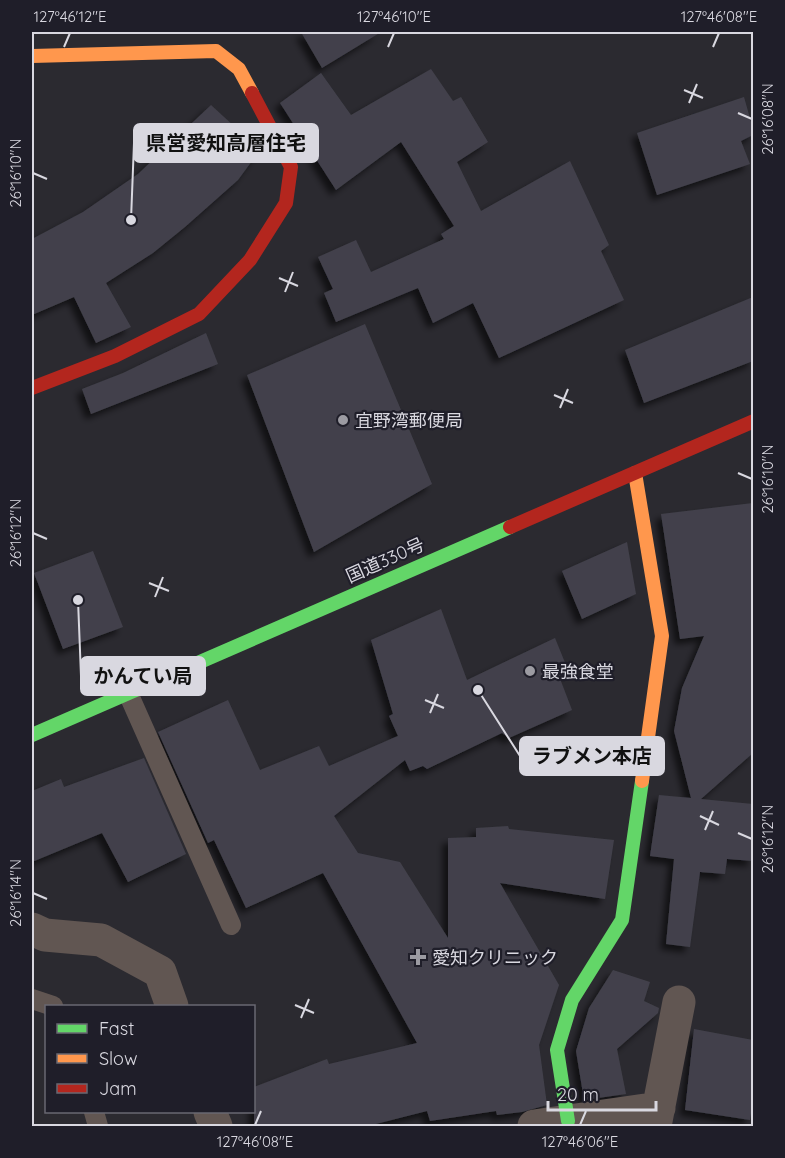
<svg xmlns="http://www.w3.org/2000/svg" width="785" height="1158" font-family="Quicksand,'Noto Sans JP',sans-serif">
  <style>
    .building { fill: #42414b; filter: url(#shadow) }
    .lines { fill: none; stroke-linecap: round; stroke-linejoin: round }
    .lane { stroke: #615652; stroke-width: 20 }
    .street { stroke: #615652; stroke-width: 33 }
    .fast { stroke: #63d668; stroke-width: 14 }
    .slow { stroke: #ff974d; stroke-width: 14 }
    .jam { stroke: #b3261e; stroke-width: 14 }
    .ticks { fill: none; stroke: #d9d8e0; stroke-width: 2 }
    .poi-dot { fill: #9c9ba2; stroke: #1f1e29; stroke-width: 2 }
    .labels { text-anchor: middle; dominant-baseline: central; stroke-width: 4.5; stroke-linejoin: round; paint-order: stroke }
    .poi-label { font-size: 18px; fill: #d9d8e0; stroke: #1f1e29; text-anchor: start }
    .street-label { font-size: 18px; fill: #d9d8e0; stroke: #1f1e29 }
    .leader { fill: none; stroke: #d9d8e0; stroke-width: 2 }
    .callout-dot { fill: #d9d8e0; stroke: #1f1e29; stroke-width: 2 }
    .callout { fill: #d9d8e0; stroke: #d9d8e0; stroke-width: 2 }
    .callout-label { font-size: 20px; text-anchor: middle; font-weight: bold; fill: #111 }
    .neatline { fill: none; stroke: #d9d8e0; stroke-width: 2 }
    .ticks-label { font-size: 15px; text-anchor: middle; fill: #d9d8e0 }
  </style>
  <defs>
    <filter id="shadow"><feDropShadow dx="-5.5" dy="5.5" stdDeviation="3" flood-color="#0009"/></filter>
  </defs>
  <rect width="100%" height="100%" fill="#2b2a30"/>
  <path class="building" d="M 301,32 L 381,32 L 322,68 Z
    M 431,69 L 453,101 L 461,97 L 488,142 L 457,162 L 481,211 L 570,161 L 609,245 L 601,251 L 624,300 L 499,358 L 473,303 L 433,323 L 418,288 L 336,322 L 324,293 L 333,289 L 318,257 L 356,240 L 371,272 L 444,239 L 441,234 L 454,226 L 401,142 L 336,190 L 280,103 L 321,73 L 351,115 Z
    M 744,97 L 753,129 L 753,135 L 741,141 L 750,164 L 657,195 L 637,133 Z
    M 211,105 L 260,150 L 238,180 L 185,227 L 153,253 L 106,283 L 131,327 L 96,343 L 74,297 L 32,315 L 32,239 L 83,212 L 138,174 Z
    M 753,297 L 753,361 L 644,403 L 625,350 Z
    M 365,324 L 432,484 L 314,552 L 247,375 Z
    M 206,333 L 218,364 L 91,414 L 82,389 L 123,373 Z
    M 753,503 L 753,753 L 701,799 L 753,804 L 753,861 L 727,859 L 725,874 L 700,872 L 690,947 L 666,944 L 674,859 L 650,856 L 659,795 L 691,798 L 674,731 L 682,688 L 704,636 L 680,639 L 661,514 Z
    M 627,542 L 636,594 L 582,619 L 562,571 Z
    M 93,551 L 123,627 L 63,649 L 34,573 Z
    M 441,609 L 467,680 L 555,638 L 568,670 L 559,676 L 572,710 L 509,738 L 502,733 L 427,769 L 423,766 L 410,771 L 405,760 L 334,816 L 358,853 L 400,862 L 448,938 L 448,838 L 476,837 L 476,828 L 508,826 L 509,829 L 614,840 L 605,899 L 500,883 L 559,985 L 539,1045 L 547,1105 L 522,1112 L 497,1115 L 496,1111 L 430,1121 L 427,1111 L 368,1126 L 254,1126 L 254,1087 L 327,1059 L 329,1064 L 417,1043 L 323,873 L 246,908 L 214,840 L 208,843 L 158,732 L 228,700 L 260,770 L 319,746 L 329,766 L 393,738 L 398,736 L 389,716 L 393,714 L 371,640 Z
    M 144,758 L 186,854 L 128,882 L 102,833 L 32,862 L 32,791 L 61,779 L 64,787 Z
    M 613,970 L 650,982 L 644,1001 L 659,1008 L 658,1013 L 617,1049 L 626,1094 L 584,1100 L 576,1051 L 589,1008 Z
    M 694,1029 L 753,1040 L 753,1100 L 750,1120 L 685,1110 Z"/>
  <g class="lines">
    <path class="lane" d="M 128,693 L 231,925
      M 32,999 L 53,1006
      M 94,1112 L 98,1126"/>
    <path class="street" d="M 32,929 L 45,935 L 101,940 L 160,972 L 172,1006
      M 210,1112 L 216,1126
      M 534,1126 L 659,1108
      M 655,1126 L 679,1002"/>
    <path class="fast" d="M 32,735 L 510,527
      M 568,1121 L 557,1050 L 572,1000 L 622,920 L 642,781"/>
    <path class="slow" d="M 32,56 L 216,51 L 239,69 L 252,93
      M 635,473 L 662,636 L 642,781"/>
    <path class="jam" d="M 32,388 L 115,356 L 199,314 L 250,260 L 286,203 L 291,167 L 252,93
      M 510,527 L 754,421"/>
  </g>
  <path class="ticks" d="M 64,47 L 70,33M 388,47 L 394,33M 713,47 L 719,33M 684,90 L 703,98M 689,103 L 697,84M 738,113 L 752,119M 33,173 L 47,179M 279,278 L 298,286M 285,292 L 293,272M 554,395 L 573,403M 560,408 L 568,389M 738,473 L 752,479M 33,533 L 47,539M 149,583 L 169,591M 155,597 L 163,577M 425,700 L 444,708M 430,713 L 438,694M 700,816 L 719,825M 705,830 L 713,811M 738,833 L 752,839M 33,893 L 47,899M 295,1005 L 314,1013M 301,1018 L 309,999M 255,1125 L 261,1111M 580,1125 L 586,1111"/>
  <g class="poi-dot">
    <circle cx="343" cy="420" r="6"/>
    <circle cx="530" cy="671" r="6"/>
    <path d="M415 948h6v6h6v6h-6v6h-6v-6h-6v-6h6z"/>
  </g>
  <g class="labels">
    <g class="poi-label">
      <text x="355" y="420">宜野湾郵便局</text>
      <text x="542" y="671">最強食堂</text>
      <text x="432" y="957">愛知クリニック</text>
    </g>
    <g class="street-label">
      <text transform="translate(385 560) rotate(-24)">国道330号</text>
    </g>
  </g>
  <path class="leader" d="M131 220L134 143M78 600L81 676M478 690L520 756"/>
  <g class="callout-dot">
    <circle cx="131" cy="220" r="6"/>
    <circle cx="78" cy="600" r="6"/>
    <circle cx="478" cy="690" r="6"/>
  </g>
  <g class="callout">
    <rect x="134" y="124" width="184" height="38" rx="6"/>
    <rect x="81" y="657" width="124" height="38" rx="6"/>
    <rect x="520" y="737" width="144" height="38" rx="6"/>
  </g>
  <g class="callout-label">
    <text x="226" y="150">県営愛知高層住宅</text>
    <text x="143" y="683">かんてい局</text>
    <text x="592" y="763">ラブメン本店</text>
  </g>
  <rect width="785" height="1158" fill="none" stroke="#1f1e29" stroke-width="66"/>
  <rect x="45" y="1005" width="210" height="108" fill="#1f1e29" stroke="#696872" stroke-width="1.5"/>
  <rect x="57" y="1024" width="30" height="9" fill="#63d668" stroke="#696872" stroke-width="1.5"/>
  <text x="99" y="1035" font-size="18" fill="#d9d8e0">Fast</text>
  <rect x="57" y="1054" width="30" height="9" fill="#ff974d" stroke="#696872" stroke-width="1.5"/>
  <text x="99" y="1065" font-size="18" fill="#d9d8e0">Slow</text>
  <rect x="57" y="1084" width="30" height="9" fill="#b3261e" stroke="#696872" stroke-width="1.5"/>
  <text x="99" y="1095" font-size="18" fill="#d9d8e0">Jam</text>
  <path d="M548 1101v9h108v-9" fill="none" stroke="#d9d8e0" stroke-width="3"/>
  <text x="557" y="1101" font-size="18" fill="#d9d8e0" stroke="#1f1e29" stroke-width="4.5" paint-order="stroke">20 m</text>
  <rect x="33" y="33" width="719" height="1092" class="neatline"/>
  <g class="ticks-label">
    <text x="70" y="22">127°46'12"E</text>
    <text x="394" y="22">127°46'10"E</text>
    <text x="719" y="22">127°46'08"E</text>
    <text transform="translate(768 119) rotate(-90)" y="5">26°16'08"N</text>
    <text transform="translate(16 173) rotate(-90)" y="5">26°16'10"N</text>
    <text transform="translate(768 479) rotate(-90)" y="5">26°16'10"N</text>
    <text transform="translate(16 533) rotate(-90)" y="5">26°16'12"N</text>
    <text transform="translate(768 839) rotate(-90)" y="5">26°16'12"N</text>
    <text transform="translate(16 893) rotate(-90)" y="5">26°16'14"N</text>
    <text x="255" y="1147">127°46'08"E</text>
    <text x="580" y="1147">127°46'06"E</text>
  </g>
</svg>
